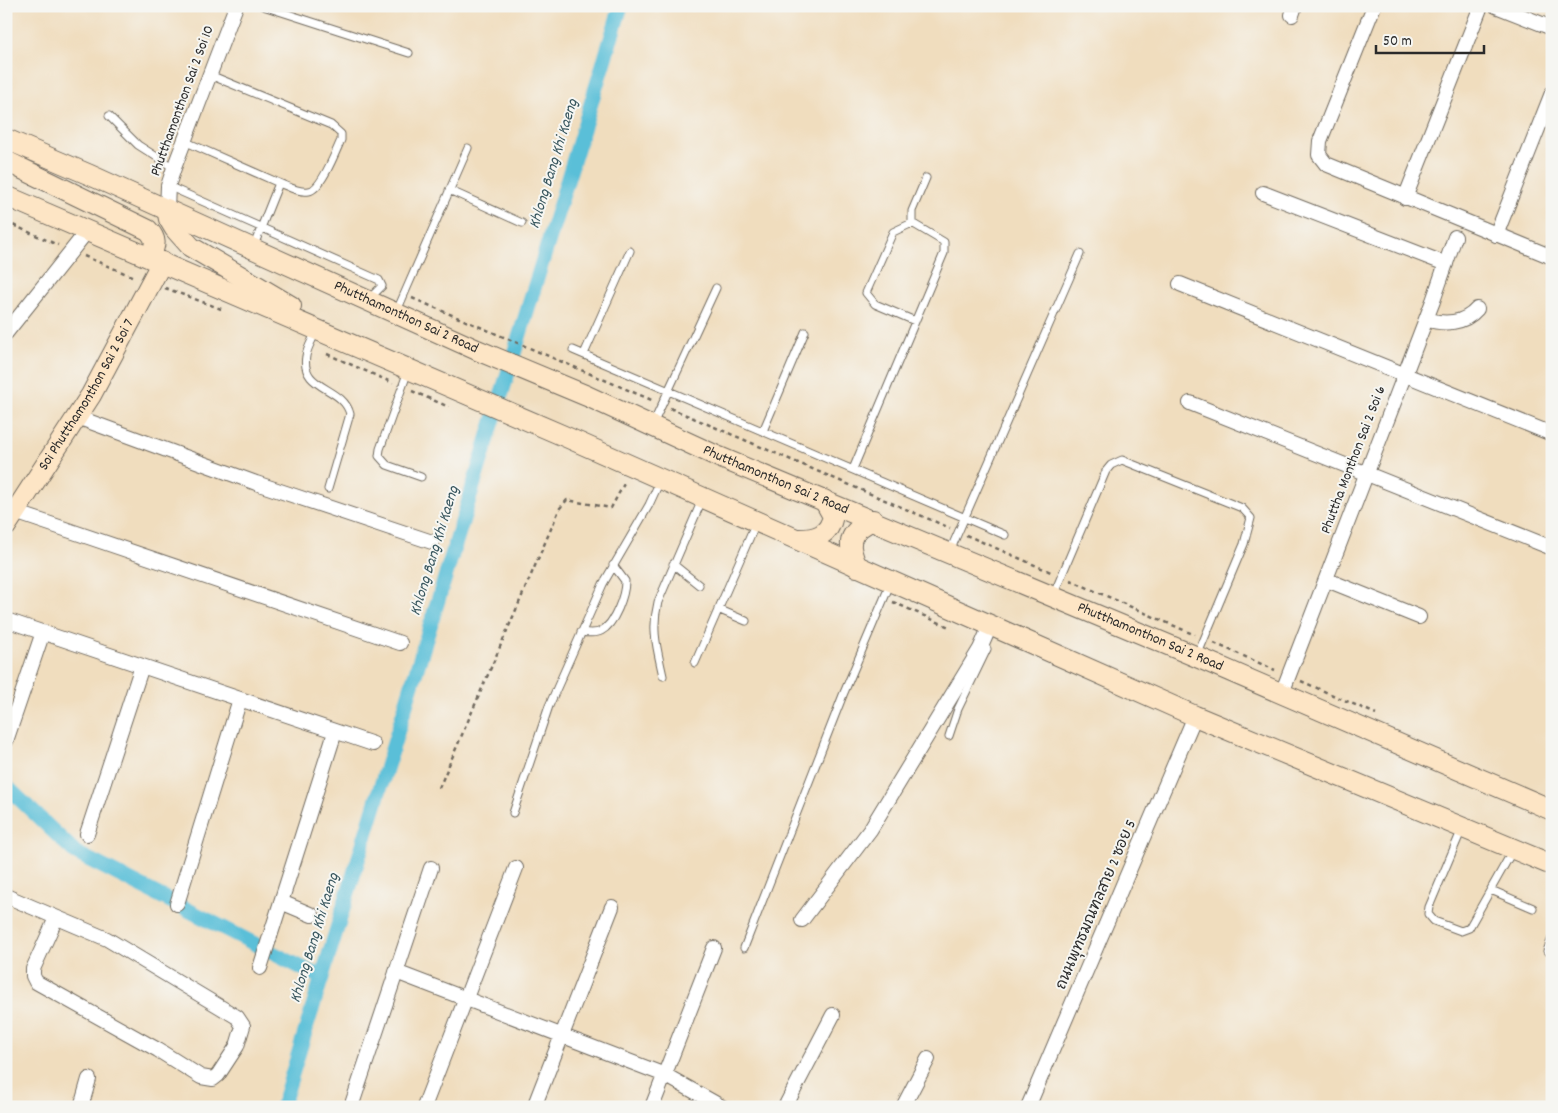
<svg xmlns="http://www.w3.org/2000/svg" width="1558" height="1113" font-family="Dekko,'Playpen Sans Thai',sans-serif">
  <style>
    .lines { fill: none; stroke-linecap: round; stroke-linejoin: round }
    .canal { stroke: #5abfd8; stroke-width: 15 }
    .lane-casing { stroke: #70695e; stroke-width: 9 }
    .street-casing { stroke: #70695e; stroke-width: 16 }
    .secondary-casing { stroke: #70695e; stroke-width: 22 }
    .path { stroke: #70695e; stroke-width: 2.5; stroke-dasharray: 4 4; stroke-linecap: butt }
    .lane { stroke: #fff; stroke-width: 7 }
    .street { stroke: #fff; stroke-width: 14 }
    .secondary { stroke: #fde5c5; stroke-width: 20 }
    .labels { text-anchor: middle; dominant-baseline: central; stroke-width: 4; stroke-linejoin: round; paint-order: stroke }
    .street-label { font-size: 15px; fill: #2b2b2b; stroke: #f6f6f2 }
    .water-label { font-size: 16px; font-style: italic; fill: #39575f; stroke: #f6f6f2 }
  </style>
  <rect width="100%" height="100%" fill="#f6f6f2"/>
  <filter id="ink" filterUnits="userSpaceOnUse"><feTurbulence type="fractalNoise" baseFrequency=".02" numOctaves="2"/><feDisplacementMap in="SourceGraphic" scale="10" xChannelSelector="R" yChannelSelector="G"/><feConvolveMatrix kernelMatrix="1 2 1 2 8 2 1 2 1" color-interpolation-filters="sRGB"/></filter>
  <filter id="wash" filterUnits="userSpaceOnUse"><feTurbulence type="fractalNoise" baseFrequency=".0096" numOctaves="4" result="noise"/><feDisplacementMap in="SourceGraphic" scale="20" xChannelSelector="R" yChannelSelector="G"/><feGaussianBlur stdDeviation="1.12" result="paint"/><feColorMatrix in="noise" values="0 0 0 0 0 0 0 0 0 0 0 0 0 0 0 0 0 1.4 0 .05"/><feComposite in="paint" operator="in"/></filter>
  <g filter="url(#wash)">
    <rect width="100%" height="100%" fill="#f0ddbe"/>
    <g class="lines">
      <path class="canal" d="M 6,786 L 76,853 L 322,978
        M 282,1107 L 621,6"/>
    </g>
  </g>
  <g filter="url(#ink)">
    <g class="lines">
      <g class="lane-casing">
        <path id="lane" d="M 263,6 L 409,53
          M 210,75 L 331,125 L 341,134 L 341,140 C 336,151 321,190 309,191 C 299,193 287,186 279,183 L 253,248
          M 109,116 L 138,145 L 174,168
          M 184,141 L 279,183
          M 168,186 L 379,280 L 382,286 L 369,299
          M 449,190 L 522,223
          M 912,223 L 893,232 L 866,293 L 875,304 L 915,321
          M 396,313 L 468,148
          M 316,331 C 313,339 307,348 306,356 C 300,390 343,386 350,414 L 328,489
          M 573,350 L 1005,535
          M 584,354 L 630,251
          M 408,371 L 380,449 L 379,456 L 387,465 L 421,477
          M 653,424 L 716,288
          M 763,431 L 805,332
          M 853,469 L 944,253 L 944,242 L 912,223 L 912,211 L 926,178
          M 950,551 L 1080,254
          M 673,564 L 699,585
          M 1053,596 L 1106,471 L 1111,465 L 1122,460 L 1242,508 L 1251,518 L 1244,544 L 1197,656
          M 718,609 L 746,621
          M 581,632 C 588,633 596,634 601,631 C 615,624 625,595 625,581 L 613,565
          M 695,663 L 756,523
          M 663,676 C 657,648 651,630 658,602 L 702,500
          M 949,736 L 958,709 L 987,649
          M 513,813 L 549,706 L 603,584 L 649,505 L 660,481
          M 1462,829 L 1429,907 L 1428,914 L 1434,921 L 1461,931 L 1469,928 L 1513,850
          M 1491,890 L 1533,908
          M 744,948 L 843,695 L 891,582
          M 1547,951 L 1552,938"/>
      </g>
      <g class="street-casing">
        <path id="street" d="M 1374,6 L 1320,141 L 1319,155 L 1326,164 L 1552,257
          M 1496,6 L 1552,28
          M 1292,15 L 1295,6
          M 1263,193 L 1446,264
          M 1405,198 L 1481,6
          M 167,209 L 168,186 L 174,168 L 236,6
          M 1496,235 L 1552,93
          M 1180,284 L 1552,434
          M 1426,319 C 1444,325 1464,324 1477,309
          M 6,333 L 88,230
          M 1190,403 L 1552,548
          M 77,417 L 256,483 L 432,542
          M 15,512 L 400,643
          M 1327,580 L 1419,617
          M 6,620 L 373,744
          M 1282,693 L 1433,301 L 1455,237
          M 6,741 L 43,632
          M 87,834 L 142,666
          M 6,896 L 107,939 L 237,1017 L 243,1026 L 237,1046 L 218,1075 L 213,1079 L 201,1077 L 158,1050 L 36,982 L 33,976 L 33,969 L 56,918
          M 281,902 L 312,915
          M 177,904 L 240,699
          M 802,920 L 870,830 L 980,649 L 990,626
          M 260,968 L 335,732
          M 396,972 L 665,1075 L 722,1107
          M 81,1107 L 89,1079
          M 351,1107 L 431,868
          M 424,1107 L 516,868
          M 534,1107 L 612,907
          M 652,1107 L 714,948
          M 785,1107 L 833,1015
          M 903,1107 L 928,1059
          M 1028,1107 L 1195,716"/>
      </g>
      <g class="secondary-casing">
        <g id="secondary">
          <path id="s1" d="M 6,139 L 90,175 L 477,350 L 587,396 L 719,457 L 1197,657 L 1552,810"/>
          <path d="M 6,161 L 148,230 C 157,239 156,245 150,256"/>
          <path d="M 6,196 L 564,436 L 1195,716 L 1552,865"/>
          <path d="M 167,209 L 169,219 L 175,229 L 191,247 L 291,306"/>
          <path id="s2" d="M 6,526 L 91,395 L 162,262"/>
          <path d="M 799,539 C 817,539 829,535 833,516 L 824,500"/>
          <path d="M 857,567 C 847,544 847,532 873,520"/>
        </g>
      </g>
      <path class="path" d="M 6,222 L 58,245
        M 84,256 L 134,277
        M 165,288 L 224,310
        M 412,298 L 654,401
        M 327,354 L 393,383
        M 412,391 L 449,407
        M 670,408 L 950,528
        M 966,535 L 1053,573
        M 1070,580 L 1195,635
        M 893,602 L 949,627
        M 1214,643 L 1275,670
        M 1301,681 L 1376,714
        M 439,788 L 560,508 L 567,500 L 611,508 L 625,482"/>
      <use href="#lane" class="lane"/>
      <use href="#street" class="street"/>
      <use href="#secondary" class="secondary"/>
    </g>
  </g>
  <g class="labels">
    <g class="street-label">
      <text transform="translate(183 101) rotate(-70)">Phutthamonthon Sai 2 Soi 10</text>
      <text stroke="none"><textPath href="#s1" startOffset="438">Phutthamonthon Sai 2 Road</textPath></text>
      <text stroke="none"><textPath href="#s2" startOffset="154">Soi Phutthamonthon Sai 2 Soi 7</textPath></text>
      <text transform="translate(1354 460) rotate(-69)">Phuttha Monthon Sai 2 Soi 6</text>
      <text stroke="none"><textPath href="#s1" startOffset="842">Phutthamonthon Sai 2 Road</textPath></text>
      <text stroke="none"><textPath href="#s1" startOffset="1248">Phutthamonthon Sai 2 Road</textPath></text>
      <text transform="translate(1097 905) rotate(-67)">ถนนพุทธมณฑลสาย 2 ซอย 5</text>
    </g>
    <g class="water-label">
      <text transform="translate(554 164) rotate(-73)">Khlong Bang Khi Kaeng</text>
      <text transform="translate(435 551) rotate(-73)">Khlong Bang Khi Kaeng</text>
      <text transform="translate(315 938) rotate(-73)">Khlong Bang Khi Kaeng</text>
    </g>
  </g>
  <rect width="1558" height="1113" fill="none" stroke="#f6f6f2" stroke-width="25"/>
  <path d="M1376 45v8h108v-8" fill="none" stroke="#2b2b2b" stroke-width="2.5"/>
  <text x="1383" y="45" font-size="15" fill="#2b2b2b" stroke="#f6f6f2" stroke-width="4" paint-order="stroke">50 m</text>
</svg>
